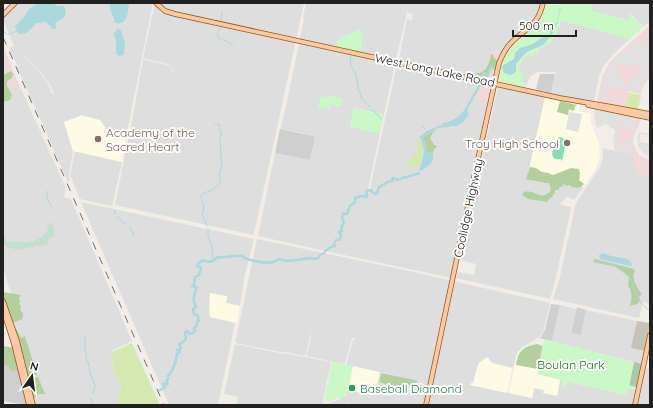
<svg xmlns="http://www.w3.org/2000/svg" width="653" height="408" font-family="Quicksand,sans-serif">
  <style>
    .residential { fill: #dfdede }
    .commercial { fill: #f1d8da }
    .education { fill: #fefbe4 }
    .religious { fill: #cfcfcf }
    .construction { fill: #c5c3b3 }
    .grass { fill: #d3e9b0 }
    .forest { fill: #b3cf9e }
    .wetland { fill: #c5ded0 }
    .cemetery { fill: #aac9aa }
    .park { fill: #caf8c7 }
    .pitch { fill: #89ddb2 }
    .parking { fill: #e1e1e1 }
    .water { fill: #aad8dd }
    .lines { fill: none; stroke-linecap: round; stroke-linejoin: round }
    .stream { stroke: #aad8dd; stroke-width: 1 }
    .river { stroke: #aad8dd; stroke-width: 2.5 }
    .major-casing { stroke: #995505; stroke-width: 5.5 }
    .major { stroke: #f9caa5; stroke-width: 4 }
    .rail { stroke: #6f6f6f; stroke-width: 1; stroke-dasharray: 8 8; stroke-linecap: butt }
    .education-dot { fill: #8d6e63; stroke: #fff; stroke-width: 1.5 }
    .leisure-dot { fill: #2e9e5b; stroke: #fff; stroke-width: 1.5 }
    .labels { text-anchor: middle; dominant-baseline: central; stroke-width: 4; stroke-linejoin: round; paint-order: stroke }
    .street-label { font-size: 12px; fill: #212121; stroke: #fff }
    .education-label { font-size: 12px; fill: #785e54; stroke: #fff; text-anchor: start }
    .park-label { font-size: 12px; fill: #147e0f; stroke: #fff }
    .leisure-label { font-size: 12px; fill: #27864d; stroke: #fff; text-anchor: start }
  </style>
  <rect width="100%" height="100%" fill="#f1ede8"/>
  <path class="residential" d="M 17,3 L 153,3 L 126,137 L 110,134 L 81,116 L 64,122 L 73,151 L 69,174 L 70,180 L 68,182 L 9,48 L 14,46 L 38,70 L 48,83 L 52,94 L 54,94 L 49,83 L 39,70 L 14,46 L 3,20 L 3,16 Z
    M 155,3 L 304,3 L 254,234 L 253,235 L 115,205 L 134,111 L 143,59 L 167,65 L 170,66 L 173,73 L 174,73 L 171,67 L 168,64 L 143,58 Z
    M 306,3 L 542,3 L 535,19 L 502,52 L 491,51 L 488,65 L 479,78 L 399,60 L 407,19 L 412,20 L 413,14 L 407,12 L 396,59 L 300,39 L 304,18 L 303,17 Z
    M 592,3 L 650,3 L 650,21 L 643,27 L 631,14 L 629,20 L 591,11 L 593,3 Z
    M 560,20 L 630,39 L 612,55 L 603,67 L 599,77 L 594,102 L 551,93 L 556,72 L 537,72 L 530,77 L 527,84 L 522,83 L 519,67 L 524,58 L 530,54 L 533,56 L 534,53 L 537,53 L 539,49 L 548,43 L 557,32 Z
    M 299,44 L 395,64 L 384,114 L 354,108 L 350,126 L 380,133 L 369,183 L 368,192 L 369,193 L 397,65 L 481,82 L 489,102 L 452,278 L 325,251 L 258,236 L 275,153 L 310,160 L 312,152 L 315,138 L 313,136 L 297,132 L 281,129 Z
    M 3,85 L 21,89 L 66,188 L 64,197 L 71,199 L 132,341 L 111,351 L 114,371 L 121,387 L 117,405 L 34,405 L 13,323 L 3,297 L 11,293 L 3,268 Z
    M 498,87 L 545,97 L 528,174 L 583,187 L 574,200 L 569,197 L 566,198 L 560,204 L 558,204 L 571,207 L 571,209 L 554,286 L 550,299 L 456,278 L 458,272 L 474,275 L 476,264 L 460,260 Z
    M 603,148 L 634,155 L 637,173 L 650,176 L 650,304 L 643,302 L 639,318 L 553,299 L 560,277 L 575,206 L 578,200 L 600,167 L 603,157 Z
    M 75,151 L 122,162 L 112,206 L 80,199 L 70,175 Z
    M 81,202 L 254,239 L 245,275 L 240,306 L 226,303 L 227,296 L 210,317 L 235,323 L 220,396 L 217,405 L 169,405 Z
    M 257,239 L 409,271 L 550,303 L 543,333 L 539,337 L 521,348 L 516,356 L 513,368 L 492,363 L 488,357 L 477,368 L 473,383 L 471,385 L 532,398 L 534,388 L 544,390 L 544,392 L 557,396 L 560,380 L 626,395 L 628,388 L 636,390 L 633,405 L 429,405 L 433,384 L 429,383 L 424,405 L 356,405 L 347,403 L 342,405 L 323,405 L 324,403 L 327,404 L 336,401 L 347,395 L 348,390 L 375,395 L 378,382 L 387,383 L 393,386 L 407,387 L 416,380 L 346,365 L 353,340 L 355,340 L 355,338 L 352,338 L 345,363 L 344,364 L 306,356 L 310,344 L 311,330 L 308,346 L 306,353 L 304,356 L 286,352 L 280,352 L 235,343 Z
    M 560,305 L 576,309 L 571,333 L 581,335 L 586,310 L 637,321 L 632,348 L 645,351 L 641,364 L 552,341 Z
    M 235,344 L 279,353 L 288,354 L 331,362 L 322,405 L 236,405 L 238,397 L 224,394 Z
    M 645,368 L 650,369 L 650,405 L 637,405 Z"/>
  <path class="commercial" d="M 650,25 L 650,77 L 644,85 L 641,94 L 629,91 L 626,108 L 597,102 L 602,77 L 609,63 L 616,56 Z
    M 3,45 L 16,77 L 21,89 L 3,85 Z
    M 491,51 L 502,52 L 489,102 L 472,98 L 480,85 L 481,82 L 479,78 L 488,65 Z
    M 596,108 L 641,118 L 639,125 L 634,136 L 633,143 L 636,150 L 639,155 L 643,157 L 650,160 L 650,176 L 637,173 L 634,155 L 614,150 L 615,143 L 613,142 L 616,127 L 605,124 L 597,128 L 594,118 Z"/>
  <path class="education" d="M 545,97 L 580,105 L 579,111 L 591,114 L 591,123 L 599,144 L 600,156 L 598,163 L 595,170 L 583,187 L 528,174 Z
    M 81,115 L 100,120 L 110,134 L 126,137 L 122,162 L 73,151 L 64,122 L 80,116 Z
    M 210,293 L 227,296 L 226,303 L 240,306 L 237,323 L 210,317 L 209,312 Z
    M 518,351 L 541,356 L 537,374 L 560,380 L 557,396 L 543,393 L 544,390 L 534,388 L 532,398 L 509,393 Z
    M 487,357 L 492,363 L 512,368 L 507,393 L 470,385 L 471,383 L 473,383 L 477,368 L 479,363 Z
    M 353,366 L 379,372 L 374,395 L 348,390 Z"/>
  <path class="religious" d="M 540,74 L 555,74 L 551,93 L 536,89 Z
    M 280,129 L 313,136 L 315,138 L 310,160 L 275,153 Z
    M 551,304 L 560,305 L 552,341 L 539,338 L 541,337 L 545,330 Z
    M 577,307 L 586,310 L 581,335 L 571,333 Z
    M 3,346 L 14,348 L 27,403 L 26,405 L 3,401 Z"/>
  <path class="construction" d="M 637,321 L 650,323 L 645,351 L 631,348 Z"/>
  <path class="grass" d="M 629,93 L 641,95 L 638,110 L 626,108 Z
    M 417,138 L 420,138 L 423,147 L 422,152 L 421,152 L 422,153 L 421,160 L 418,168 L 409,166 L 407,163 L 416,152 L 418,152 L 416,151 L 418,145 Z
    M 132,343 L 160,405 L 117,405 L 121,387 L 114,371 L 111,352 L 117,350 Z"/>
  <path class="forest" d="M 491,54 L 493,55 L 494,58 L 496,59 L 498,62 L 496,70 L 491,69 L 488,77 L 486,77 L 485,75 L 484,79 L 478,77 L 476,74 L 477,73 C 487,73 489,63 491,54 Z
    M 11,71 L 13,74 L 12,78 L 7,81 L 7,86 L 12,95 L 10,100 L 3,102 L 3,75 Z
    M 560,101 L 577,105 L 576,106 L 575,106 L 574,111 L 569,109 L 568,115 L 557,112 Z
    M 449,126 L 449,127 C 440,128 434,128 430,138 L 434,145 L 436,145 L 437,147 L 434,149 L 433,152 L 431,152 L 428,153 C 426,151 425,149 427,146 L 425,146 L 426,144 L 423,138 C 434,130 435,129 449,126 Z
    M 530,167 L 536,168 L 542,172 L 548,173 L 553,175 L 571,168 L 579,169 L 580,174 L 579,180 L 584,184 L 581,187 C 577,188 572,188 569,185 L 567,186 L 563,184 L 563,186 L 560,187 L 558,190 L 555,190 L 555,193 L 553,194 L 553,196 L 548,200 L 548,202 L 528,199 L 522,195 L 524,192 C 536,189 539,201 550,192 L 551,189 L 549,183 L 545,183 C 540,181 532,181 526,179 Z
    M 595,259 L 634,269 L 635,271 C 630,280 638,287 642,295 L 639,296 L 641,302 L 639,302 L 637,304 L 630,306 C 632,300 632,294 630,288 L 628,287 L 629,277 L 616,267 L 593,262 Z
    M 3,292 L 21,295 L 19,299 L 20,302 L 19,303 L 21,306 L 20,309 L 23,314 L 23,317 L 22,319 L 13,323 L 3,297 Z
    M 16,328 L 21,338 L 25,336 L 37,375 L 27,377 L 15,329 Z
    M 537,344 L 543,346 L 538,369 L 516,365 C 516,362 517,360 518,356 C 522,348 528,346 537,344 Z
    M 3,346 L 14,348 L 17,371 L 10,370 L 9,366 L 3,364 Z
    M 381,373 L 416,380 L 418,382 L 413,383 L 407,387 C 397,386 388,385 379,382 Z
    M 38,377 L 45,394 L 38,394 L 39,396 L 37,395 L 34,398 L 32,396 L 28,381 L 30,379 Z"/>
  <path class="wetland" d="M 49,223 L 52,223 L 52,225 L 53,226 L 54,228 L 54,236 L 49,238 L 47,245 L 46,246 L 43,245 L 40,247 L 36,245 L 33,247 L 33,249 L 32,247 C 27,247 26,249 23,250 C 20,251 5,247 4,245 C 4,244 3,237 3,236 L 6,238 L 7,242 L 33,242 L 47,233 C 48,230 47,226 49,223 Z"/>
  <path class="cemetery" d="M 634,362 L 642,364 L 638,385 L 636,387 L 629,386 Z"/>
  <path class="park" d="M 561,3 L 593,3 L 591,11 L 629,20 L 630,14 L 643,27 L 630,39 L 561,20 L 557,32 L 550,44 L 548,43 L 539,49 L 536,53 L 534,54 L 533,56 L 530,54 L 524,58 L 519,67 L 523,77 L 522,82 L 527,84 L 526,87 L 499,81 L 502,64 L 507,53 L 514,45 L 536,26 L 542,16 L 546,5 L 560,5 Z
    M 360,29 L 363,37 L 360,52 L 337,47 L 338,41 L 341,38 Z
    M 321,95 L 325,98 L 328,97 L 328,95 L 343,99 L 342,104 L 339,107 L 330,104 L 329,110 L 318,107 Z
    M 354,108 L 384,114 L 380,133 L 350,127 Z
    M 544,339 L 634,362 L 629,385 L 635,387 L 635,389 L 628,388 L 626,395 L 568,382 L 566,388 L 562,385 L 562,380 L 537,374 Z
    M 332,362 L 353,366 L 347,395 L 340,398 L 338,397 C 334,400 329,402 324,401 Z"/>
  <path class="pitch" d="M 559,137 L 563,138 L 566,142 L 562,161 L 561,160 L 561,159 C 557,160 553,159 552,154 L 555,141 Z"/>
  <path class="parking" d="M 636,41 L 650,44 L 650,56 L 628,51 L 629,46 Z
    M 623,52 L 628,52 L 650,57 L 650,70 L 643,68 L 642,68 L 650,73 L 649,76 L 645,81 L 635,75 L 640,69 L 637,63 L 629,66 L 625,66 L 618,61 L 614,67 L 618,69 L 620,77 L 624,79 L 624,84 L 629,86 L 634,76 L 644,82 L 640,93 L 607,86 L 604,100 L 599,100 L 602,86 L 604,85 L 602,84 L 606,72 L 612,61 Z
    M 598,110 L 618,114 L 617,122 L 615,126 L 618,127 L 616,136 L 618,137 L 617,145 L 626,146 L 627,139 L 632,141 L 633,143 L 632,153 L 615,149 L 614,147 L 615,142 L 613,141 L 615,130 L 612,128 L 610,128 L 610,126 L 614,126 L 605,124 L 600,126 L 598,125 L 596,119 L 596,112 Z
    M 569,112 L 582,114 L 582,115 L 578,132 L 566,129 Z
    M 622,116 L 623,116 L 637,119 L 635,131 L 620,128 Z
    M 639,132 L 650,134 L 650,136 L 641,134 L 639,141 L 644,143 L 650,143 L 650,156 L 643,153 L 638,146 L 637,137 Z"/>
  <path class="water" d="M 36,3 L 53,3 C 56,7 60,6 64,6 C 69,15 63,20 55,23 L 56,27 L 56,29 L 53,29 L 46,22 L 36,23 L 32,28 L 26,33 L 20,34 L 17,31 L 15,26 C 18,23 21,20 23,18 C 29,11 26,9 36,5 Z
    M 110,3 L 129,3 C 128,12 128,26 115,23 C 114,15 109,12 110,3 Z
    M 564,3 L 561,7 L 557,24 L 553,30 L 554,32 C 550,35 548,40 544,44 C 540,48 533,48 527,52 C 523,55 520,60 516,64 L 516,70 L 515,73 L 510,75 L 504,73 L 503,71 L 503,68 L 502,67 L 502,66 L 514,59 L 515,53 L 520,48 L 533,44 L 541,38 L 549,36 L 551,30 L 554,27 L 557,22 L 560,8 Z
    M 117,29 L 119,29 L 122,32 L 123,38 L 125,43 L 124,54 L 123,55 L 119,56 L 116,54 L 116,40 L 113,34 Z
    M 465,109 L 467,110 L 469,114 L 463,122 L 457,126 L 449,126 L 437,128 L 431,132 L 423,138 L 426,144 L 425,146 L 427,146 C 426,149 426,152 428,153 L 431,152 L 433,152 C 434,165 429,165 421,171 L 419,170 L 422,161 L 424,152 L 423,146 L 421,138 L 419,137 L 426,132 L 426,130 L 427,131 L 438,126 L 442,125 L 443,123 C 452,122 460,116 465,109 Z
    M 603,253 L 611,256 L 628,259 L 632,264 L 631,266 L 600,259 L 599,255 Z"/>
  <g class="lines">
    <path class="stream" d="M 221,22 L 222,11
      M 221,28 L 217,34 L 219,39 L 221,39
      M 3,31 L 7,34
      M 9,34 L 17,31
      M 223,39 L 233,45
      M 350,54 L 351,57 L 350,64 L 356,75 L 358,86 L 358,88 L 359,90 L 362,99 L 370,107
      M 371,110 L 375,112 L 382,120
      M 215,124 L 220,125 L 219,129 L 221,130 L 221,136
      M 422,126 L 426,130
      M 47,191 L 47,198 L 51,206 L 52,206
      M 201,199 L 202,194 L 214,189 L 221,182 L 219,174 L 222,164 L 221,159 L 220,138
      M 202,201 L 204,207 L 202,214 L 207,226
      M 114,214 L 116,210
      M 117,216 L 124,224 L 126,223
      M 129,226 L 134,235
      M 208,229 L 208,236 L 212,246
      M 212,247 L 213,261
      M 595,261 L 617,266 L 630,277 L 639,301 L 650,311
      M 85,336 L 85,338
      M 85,339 L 85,343
      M 85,344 L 85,348
      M 85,349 L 86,353
      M 86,355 L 87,362
      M 88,362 L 89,367
      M 89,369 L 91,375
      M 91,376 L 95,385 L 95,387
      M 94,392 L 94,388
      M 93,394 L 93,393
      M 92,398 L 91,401 L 93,405"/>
    <path class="river" d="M 482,79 L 483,74 L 488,74 L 491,67 L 493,68 L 498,66
      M 465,111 L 480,85 L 482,85 L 482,82
      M 325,251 L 331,247 L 335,246 L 334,244 L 336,240 L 340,240 L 341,235 L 339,232 L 342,231 L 341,229 C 343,224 345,223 342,217 L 343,213 L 345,214 L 347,214 L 350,206 L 355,202 L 355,198 L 361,196 L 367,197 L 367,195 L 366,193 L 367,191 L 371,190 L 372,192 L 376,194 L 378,191 L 379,187 L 388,182 L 392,181 L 393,178 L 396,179 L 397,180 C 399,180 401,179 403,178 C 408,176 414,176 419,173
      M 160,390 L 165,387 L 163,384 L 168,384 L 166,381 L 168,379 L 168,376 C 173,371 176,361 177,354 L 180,352 L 180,351 L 177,350 L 181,348 L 179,344 L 183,342 L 186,339 L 185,332 L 187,331 L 190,334 L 193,333 L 195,331 L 194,328 L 196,327 L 197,322 L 199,321 L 198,319 L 198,316 L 194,314 L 193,309 L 196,307 C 195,305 194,303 194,301 C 193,296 195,292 197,287 L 192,286 L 194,285 L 195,277 L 199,275 L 201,268 L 201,267 L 197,266 L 198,264 L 201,262 L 203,260 C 208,263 214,262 217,257 C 226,258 234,255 243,256 L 244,258 C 253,261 272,266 279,259 L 286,261 L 297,260 L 310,258 L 315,259 L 318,258 L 320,255 L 324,253"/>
    <g class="major-casing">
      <path id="major" d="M 156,3 L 165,11 L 175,14 L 560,98 L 612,107 L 650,114
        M 3,15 L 15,3
        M 588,105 L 650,118
        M 3,301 L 17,341 L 33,405
        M 3,310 L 14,344 L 29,405
        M 426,405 L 471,191 L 499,63 C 502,56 505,49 510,44 C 525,28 538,27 543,3
        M 635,405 L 650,335"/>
    </g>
    <use href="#major" class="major"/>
    <path class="rail" d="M 3,37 L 164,405"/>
  </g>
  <g class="education-dot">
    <circle cx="98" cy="139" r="4"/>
    <circle cx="567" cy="143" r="4"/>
  </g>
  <circle class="leisure-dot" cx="352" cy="388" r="4"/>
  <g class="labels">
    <g class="street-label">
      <text transform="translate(435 70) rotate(12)">West Long Lake Road</text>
      <text transform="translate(468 208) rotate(-78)">Coolidge Highway</text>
    </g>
    <g class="education-label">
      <text x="106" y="132">Academy of the<tspan x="106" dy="14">Sacred Heart</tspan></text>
      <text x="559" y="143" text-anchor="end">Troy High School</text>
    </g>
    <g class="park-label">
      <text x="571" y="364">Boulan Park</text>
    </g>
    <g class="leisure-label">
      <text x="360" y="388">Baseball Diamond</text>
    </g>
  </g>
  <rect width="653" height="408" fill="none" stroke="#212121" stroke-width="8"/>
  <g transform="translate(32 376) rotate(14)" stroke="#ffffff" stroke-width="3" paint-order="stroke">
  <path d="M0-3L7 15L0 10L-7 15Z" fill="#212121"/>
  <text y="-6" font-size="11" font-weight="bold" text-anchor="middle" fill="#212121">N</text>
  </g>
  <path d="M513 30v6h63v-6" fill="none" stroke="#212121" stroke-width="2"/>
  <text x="519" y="30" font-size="12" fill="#212121" stroke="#ffffff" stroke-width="3" paint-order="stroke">500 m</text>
</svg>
